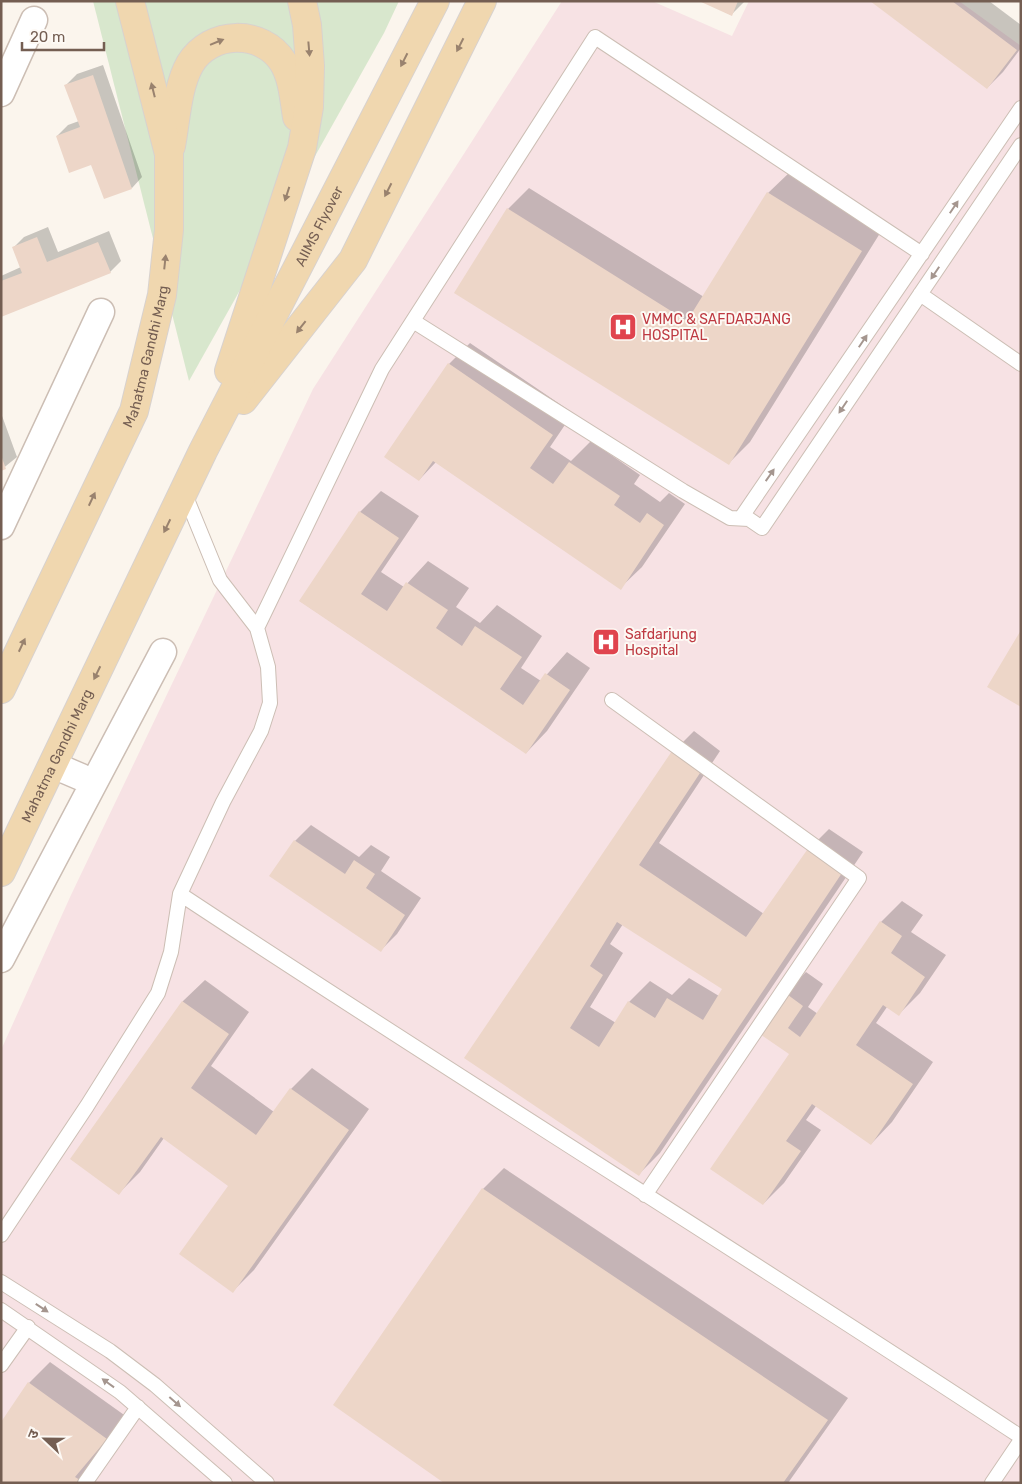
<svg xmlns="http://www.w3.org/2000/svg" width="1022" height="1484" font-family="Rubik,'Noto Sans Devanagari',sans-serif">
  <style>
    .medical { fill: #f7e2e4 }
    .green { fill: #d8e7cd }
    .shadow { fill: #0003; fill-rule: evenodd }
    .building { fill: #edd6c8; fill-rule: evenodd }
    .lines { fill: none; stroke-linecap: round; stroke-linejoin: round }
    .lane-casing { stroke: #ccbeb4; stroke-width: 16 }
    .street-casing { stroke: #ccbeb4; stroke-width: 29 }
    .primary-casing { stroke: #d8d2cf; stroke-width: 30 }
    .lane { stroke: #fff; stroke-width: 14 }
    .street { stroke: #fff; stroke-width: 26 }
    .primary { stroke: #f0d7af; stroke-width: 28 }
    .oneway { fill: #99826e }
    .oneway2 { fill: #a5968f }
    .labels { text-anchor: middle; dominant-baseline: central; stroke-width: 4; stroke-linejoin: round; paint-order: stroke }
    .street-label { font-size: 14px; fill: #745e52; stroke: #fdf9f4 }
    .health-label { font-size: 14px; fill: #be3a42; stroke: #fdf9f4; text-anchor: start }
  </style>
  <rect width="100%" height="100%" fill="#fbf5ed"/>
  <path class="medical" d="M 562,1 L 652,1 L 732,36 L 749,1 L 959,1 L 1021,46 L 1021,1483 L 1,1483 L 1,1050 L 71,895 L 313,389 Z"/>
  <path class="green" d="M 93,1 L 399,1 L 384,33 L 189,381 Z"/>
  <path class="shadow" d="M 702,1 L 745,1 L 731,15 Z
    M 872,1 L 989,1 L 1021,25 L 1021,48 L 1003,72 L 987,88 Z
    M 103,65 L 142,177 L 132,188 L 92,163 L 57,136 L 68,125 L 79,121 L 66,85 L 77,74 Z
    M 790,172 L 882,230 L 750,442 L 729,463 L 508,209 L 529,188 L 704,297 L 768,193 Z
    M 48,227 L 58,252 L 109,231 L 121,261 L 110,272 L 1,316 L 1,276 L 21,267 L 13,248 L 24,237 Z
    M 470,343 L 573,413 L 550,447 L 571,461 L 591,441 L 640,475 L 634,484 L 660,502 L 669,493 L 685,504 L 642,567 L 620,588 L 436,462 L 419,480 L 449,364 Z
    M 1,413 L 17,457 L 1,470 Z
    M 381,491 L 419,516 L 381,572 L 404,587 L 428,561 L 469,588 L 456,607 L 480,623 L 497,605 L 542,636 L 521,668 L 541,681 L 567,652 L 590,668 L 547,731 L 526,753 L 300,601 L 360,512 Z
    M 694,731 L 720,751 L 659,843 L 764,914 L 808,850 L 829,829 L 863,852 L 660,1153 L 639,1174 L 466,1058 L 673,752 ZM 623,924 L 724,988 L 719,996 L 689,978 L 672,995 L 650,981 L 629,1002 L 616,1023 L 590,1007 L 623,953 L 610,944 Z
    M 311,825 L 359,857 L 371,845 L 390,857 L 381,871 L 421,898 L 397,934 L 381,950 L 295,841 Z
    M 902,901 L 923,915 L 911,932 L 946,955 L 920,993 L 899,1014 L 887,1007 L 876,1023 L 933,1062 L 892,1122 L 871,1144 L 816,1106 L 806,1120 L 821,1130 L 784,1183 L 763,1204 L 790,1054 L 785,993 L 806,972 L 823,984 L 808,1007 L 818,1014 L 881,922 Z
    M 205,980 L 249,1012 L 211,1066 L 274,1112 L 291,1089 L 312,1068 L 369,1109 L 254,1270 L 233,1291 L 230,1185 L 164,1138 L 140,1172 L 119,1193 L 71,1159 L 183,1001 Z
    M 504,1168 L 848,1398 L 788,1483 L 446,1483 L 483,1189 Z
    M 50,1362 L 127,1417 L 96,1455 L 100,1459 L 81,1483 L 1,1483 L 29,1383 Z"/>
  <path class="building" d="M 699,1 L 738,1 L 732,16 Z
    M 870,1 L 952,1 L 1017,50 L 987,89 Z
    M 93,75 L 132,189 L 104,199 L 91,165 L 69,173 L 56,136 L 80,127 L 64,85 Z
    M 767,192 L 862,251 L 729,465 L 454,293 L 507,208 L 687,321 Z
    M 37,237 L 47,262 L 98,242 L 111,273 L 1,317 L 1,281 L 22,273 L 12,247 Z
    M 448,363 L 553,435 L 530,468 L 553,484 L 569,462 L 620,496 L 614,505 L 640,523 L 647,513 L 664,525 L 621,590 L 433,461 L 419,481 L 384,457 Z
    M 1,455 L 6,469 L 1,471 Z
    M 359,511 L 399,538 L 361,594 L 387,611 L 406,582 L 448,610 L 436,628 L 462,646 L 475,626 L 522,657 L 500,689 L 523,705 L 545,673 L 570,690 L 526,754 L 299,601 Z
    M 1021,630 L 1021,707 L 987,687 Z
    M 672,751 L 700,773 L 639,865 L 746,937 L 807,850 L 842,873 L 639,1176 L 464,1058 ZM 617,922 L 722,989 L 703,1020 L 667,998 L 655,1018 L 628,1001 L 599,1047 L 570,1028 L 603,975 L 590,966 Z
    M 294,840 L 345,874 L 354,860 L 375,874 L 366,888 L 405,915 L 381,952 L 269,876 Z
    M 880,921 L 902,936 L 891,953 L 925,977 L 899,1016 L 883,1005 L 856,1045 L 913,1084 L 871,1145 L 812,1104 L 786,1141 L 801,1151 L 763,1205 L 710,1169 L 789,1054 L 757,1032 L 784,992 L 803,1006 L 788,1028 L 800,1037 Z
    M 182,1001 L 229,1034 L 191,1088 L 256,1135 L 290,1088 L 349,1130 L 233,1293 L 179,1254 L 228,1186 L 161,1137 L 119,1195 L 70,1159 Z
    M 482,1188 L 828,1420 L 783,1483 L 444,1483 L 333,1405 Z
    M 28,1382 L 107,1439 L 75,1477 L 80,1480 L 78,1483 L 1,1483 L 1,1422 Z"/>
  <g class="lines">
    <g class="lane-casing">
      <path id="lane" d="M 1021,108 L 743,515 L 762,528 L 1021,145
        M 920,294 L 1021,364
        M 413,321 L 683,491 L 730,518 L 749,519
        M 184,492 L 220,580 L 257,628
        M 612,700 L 859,878 L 645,1195
        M 180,894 C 458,1078 742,1253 1021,1437
        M 1,1235 L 87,1106 L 158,993 L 171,952 L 180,894 L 223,802 L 261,731 L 270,703 L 268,667 L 257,628 L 382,369 L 595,37 L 922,254
        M 1,1282 L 110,1351 L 155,1385 L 267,1483
        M 1,1310 L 120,1392 L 225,1483
        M 1,1365 L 28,1327
        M 85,1483 L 138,1407
        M 992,1483 L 1021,1440"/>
    </g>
    <g class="street-casing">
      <path id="street" d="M 1,93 L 34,20
        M 1,526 L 101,312
        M 53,765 L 81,777
        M 1,959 L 163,652"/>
    </g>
    <g class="primary-casing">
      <g id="primary">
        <path d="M 171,146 C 176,120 177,87 190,64 C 210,30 262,29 283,62 C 293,78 294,99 297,117"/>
        <path d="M 229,371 L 302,148 L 309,107 L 310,66 L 307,25 L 302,1"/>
        <path d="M 243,400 L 353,260 L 482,1"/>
        <path id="s1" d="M 1,689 L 134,411 L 162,295 L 169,230 L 169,154 L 130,1"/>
        <path id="s2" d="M 1,872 L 203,451 L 435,1"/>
      </g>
    </g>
    <use href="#lane" class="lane"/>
    <use href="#street" class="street"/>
    <use href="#primary" class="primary"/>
  </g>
  <defs><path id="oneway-solid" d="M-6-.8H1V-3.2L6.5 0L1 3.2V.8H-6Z" transform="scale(1.25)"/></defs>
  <g class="oneway">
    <use href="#oneway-solid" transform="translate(217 42) rotate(-22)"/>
    <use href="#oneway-solid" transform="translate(460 45) rotate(117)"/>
    <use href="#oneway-solid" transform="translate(309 49) rotate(85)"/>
    <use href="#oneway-solid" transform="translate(404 60) rotate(117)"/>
    <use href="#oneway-solid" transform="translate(153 90) rotate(-104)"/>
    <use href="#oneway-solid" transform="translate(388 190) rotate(117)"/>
    <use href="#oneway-solid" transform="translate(287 194) rotate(108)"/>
    <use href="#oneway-solid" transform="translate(165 262) rotate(-84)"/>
    <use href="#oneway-solid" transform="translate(301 327) rotate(128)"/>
    <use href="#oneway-solid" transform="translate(92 499) rotate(-65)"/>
    <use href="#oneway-solid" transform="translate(167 526) rotate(116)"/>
    <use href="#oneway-solid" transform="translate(22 645) rotate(-65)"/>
    <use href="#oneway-solid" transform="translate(97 673) rotate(116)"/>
  </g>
  <g class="oneway2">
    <use href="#oneway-solid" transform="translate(954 207) rotate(-56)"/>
    <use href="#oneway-solid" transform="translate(935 273) rotate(124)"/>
    <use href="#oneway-solid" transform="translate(863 341) rotate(-56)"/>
    <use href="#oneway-solid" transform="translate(843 407) rotate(124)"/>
    <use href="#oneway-solid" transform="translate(770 475) rotate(-55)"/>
    <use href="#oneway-solid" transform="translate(42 1308) rotate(33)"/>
    <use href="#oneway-solid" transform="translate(108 1383) rotate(-144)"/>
    <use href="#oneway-solid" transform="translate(175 1402) rotate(41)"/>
  </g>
  <defs>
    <g id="hospital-square" transform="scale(1.4375)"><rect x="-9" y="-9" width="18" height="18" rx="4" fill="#e0444e" stroke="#fdf9f4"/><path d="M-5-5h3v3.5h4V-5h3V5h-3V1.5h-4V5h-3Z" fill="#fff"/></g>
  </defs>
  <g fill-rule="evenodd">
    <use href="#hospital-square" x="623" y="327"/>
    <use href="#hospital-square" x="606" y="642"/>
  </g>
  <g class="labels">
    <g class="street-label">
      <text stroke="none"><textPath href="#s2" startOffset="720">AIIMS Flyover</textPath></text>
      <text stroke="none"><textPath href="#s1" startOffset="364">Mahatma Gandhi Marg</textPath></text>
      <text stroke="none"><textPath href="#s2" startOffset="129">Mahatma Gandhi Marg</textPath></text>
    </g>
    <g class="health-label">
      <text x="642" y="319">VMMC &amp; SAFDARJANG<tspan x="642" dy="16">HOSPITAL</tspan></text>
      <text x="625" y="634">Safdarjung<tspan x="625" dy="16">Hospital</tspan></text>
    </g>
  </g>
  <rect width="1022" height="1484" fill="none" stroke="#745e52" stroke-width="5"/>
  <g transform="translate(45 1439) rotate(292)" stroke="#fdf9f4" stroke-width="4" paint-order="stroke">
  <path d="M0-4L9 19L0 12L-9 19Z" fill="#745e52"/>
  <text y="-8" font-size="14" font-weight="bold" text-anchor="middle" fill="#745e52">उ</text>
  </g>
  <path d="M22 42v8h82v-8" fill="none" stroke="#745e52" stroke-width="2.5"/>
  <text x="30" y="42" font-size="15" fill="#745e52" stroke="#fdf9f4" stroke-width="4" paint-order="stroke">20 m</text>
</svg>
